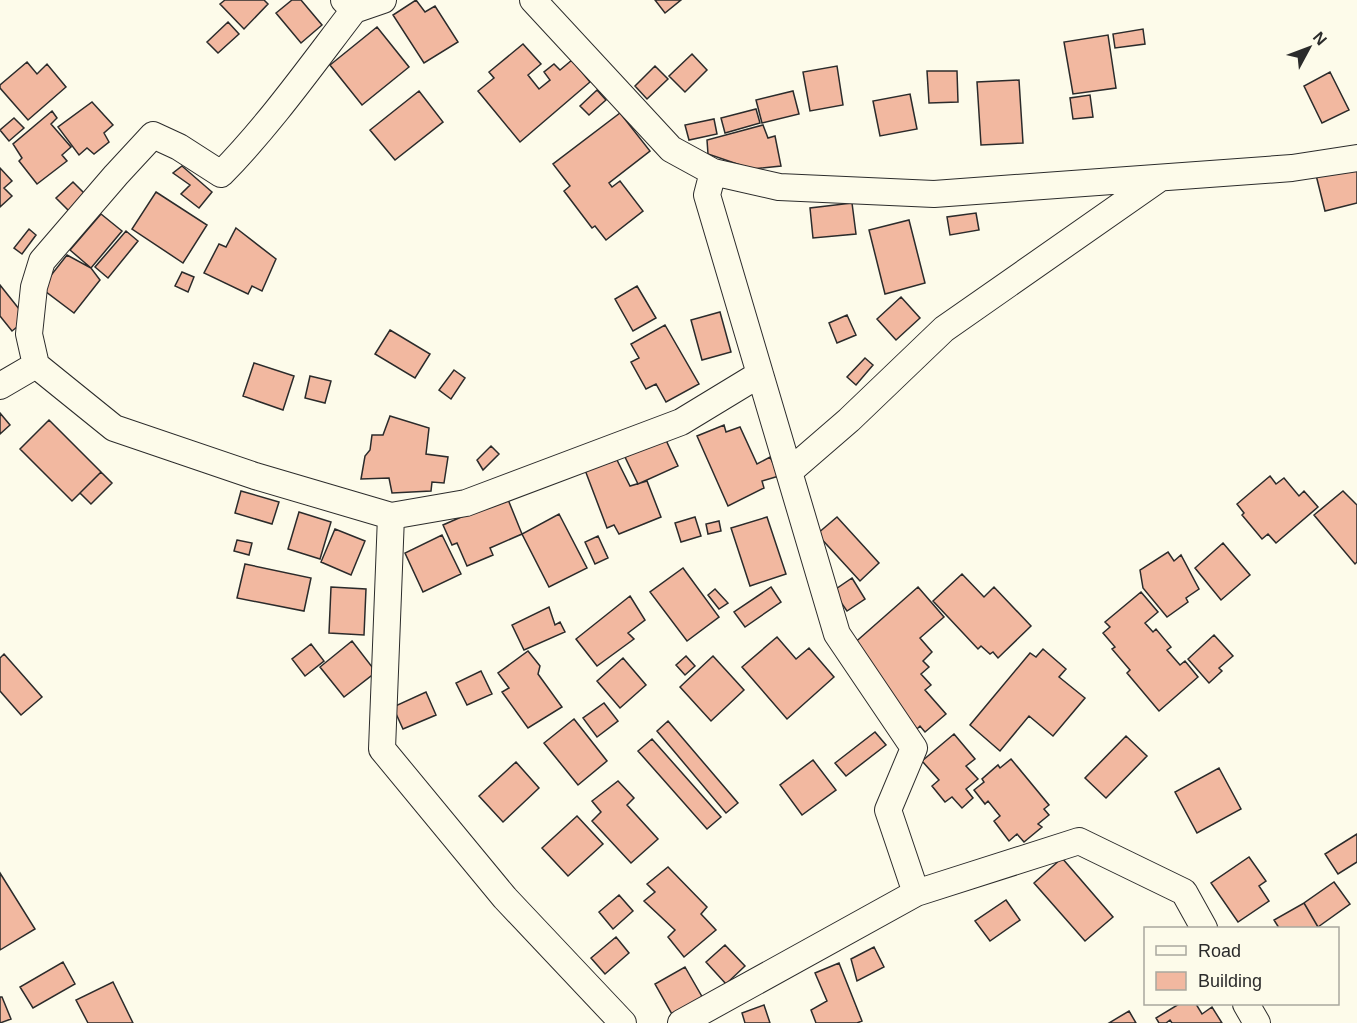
<svg xmlns="http://www.w3.org/2000/svg" width="1357" height="1023" font-family="Arial,sans-serif">
  <style>
    .building { fill: #f2b8a0; stroke: #2b2b2b; stroke-width: 1.5 }
    .lines { fill: none; stroke-linecap: round; stroke-linejoin: round }
    .minor-casing { stroke: #2b2b2b; stroke-width: 28 }
    .minor { stroke: #fdfbea; stroke-width: 26 }
  </style>
  <rect width="100%" height="100%" fill="#fdfbea"/>
  <path class="building" d="M 225,0 L 264,0 L 268,4 L 244,29 L 220,4 Z
    M 292,0 L 301,0 L 322,25 L 301,43 L 276,13 Z
    M 416,0 L 425,12 L 435,6 L 458,42 L 424,63 L 393,15 Z
    M 655,0 L 681,0 L 665,13 Z
    M 228,22 L 239,34 L 218,53 L 207,42 Z
    M 377,27 L 409,67 L 362,105 L 330,65 Z
    M 1143,29 L 1145,44 L 1115,48 L 1113,34 Z
    M 1108,35 L 1116,88 L 1073,94 L 1064,42 Z
    M 523,44 L 541,64 L 528,75 L 539,89 L 550,80 L 544,72 L 554,64 L 560,70 L 572,60 L 590,82 L 520,142 L 478,91 L 494,78 L 489,72 Z
    M 692,54 L 707,70 L 685,92 L 669,76 Z
    M 27,62 L 37,74 L 47,64 L 66,87 L 28,120 L 0,88 L 0,85 Z
    M 655,66 L 668,79 L 647,99 L 635,86 Z
    M 837,66 L 843,105 L 810,111 L 803,72 Z
    M 927,71 L 957,71 L 958,102 L 929,103 Z
    M 1330,72 L 1349,110 L 1322,123 L 1304,86 Z
    M 1019,80 L 1023,143 L 981,145 L 977,82 Z
    M 597,90 L 606,100 L 589,115 L 580,106 Z
    M 419,91 L 443,122 L 395,160 L 370,130 Z
    M 793,91 L 799,114 L 762,123 L 756,100 Z
    M 910,94 L 917,129 L 880,136 L 873,101 Z
    M 1090,95 L 1093,117 L 1073,119 L 1070,98 Z
    M 92,102 L 113,125 L 104,133 L 109,142 L 94,154 L 87,148 L 79,155 L 58,127 Z
    M 756,109 L 760,123 L 725,133 L 721,118 Z
    M 52,111 L 57,118 L 51,124 L 71,147 L 62,155 L 67,161 L 37,184 L 19,161 L 22,158 L 13,144 Z
    M 620,113 L 650,151 L 609,183 L 612,187 L 620,181 L 643,211 L 606,240 L 595,226 L 592,228 L 564,191 L 570,186 L 553,164 Z
    M 14,118 L 24,128 L 9,141 L 0,130 Z
    M 714,119 L 717,134 L 689,140 L 685,125 Z
    M 763,125 L 768,138 L 775,136 L 781,166 L 752,169 L 708,154 L 707,140 Z
    M 1357,165 L 1357,203 L 1325,211 L 1316,175 Z
    M 182,166 L 212,192 L 199,208 L 181,194 L 190,185 L 173,173 Z
    M 0,168 L 12,181 L 4,188 L 12,196 L 0,207 Z
    M 73,182 L 86,195 L 69,211 L 56,198 Z
    M 156,192 L 207,225 L 183,263 L 132,229 Z
    M 852,203 L 856,234 L 813,238 L 810,208 Z
    M 976,213 L 979,230 L 950,235 L 947,217 Z
    M 101,214 L 122,231 L 91,268 L 70,250 Z
    M 909,220 L 925,283 L 885,294 L 869,230 Z
    M 236,228 L 276,259 L 262,291 L 252,286 L 248,294 L 204,273 L 219,244 L 226,247 Z
    M 29,229 L 36,235 L 22,254 L 14,248 Z
    M 126,231 L 138,241 L 108,278 L 95,267 Z
    M 67,255 L 91,268 L 100,280 L 74,313 L 41,288 Z
    M 182,272 L 194,277 L 188,292 L 175,286 Z
    M 0,285 L 27,319 L 12,331 L 0,316 Z
    M 637,286 L 656,318 L 633,331 L 615,299 Z
    M 901,297 L 920,318 L 896,340 L 877,319 Z
    M 720,312 L 731,352 L 702,360 L 691,320 Z
    M 847,315 L 856,335 L 837,343 L 829,323 Z
    M 665,325 L 699,384 L 666,402 L 656,384 L 646,389 L 631,362 L 639,358 L 631,344 Z
    M 390,330 L 430,354 L 415,378 L 375,354 Z
    M 865,358 L 873,365 L 856,385 L 847,377 Z
    M 254,363 L 294,376 L 283,410 L 243,396 Z
    M 454,370 L 465,378 L 451,399 L 439,390 Z
    M 310,376 L 331,381 L 325,403 L 305,398 Z
    M 0,413 L 10,425 L 0,434 Z
    M 390,416 L 429,428 L 426,454 L 448,457 L 444,483 L 432,482 L 431,491 L 392,493 L 389,478 L 361,479 L 365,456 L 370,450 L 372,435 L 383,435 Z
    M 49,420 L 101,472 L 72,501 L 20,449 Z
    M 724,425 L 726,432 L 740,427 L 757,464 L 770,457 L 779,476 L 762,481 L 764,488 L 728,506 L 697,436 Z
    M 665,438 L 678,466 L 638,484 L 625,457 Z
    M 491,446 L 499,454 L 483,470 L 477,460 Z
    M 617,460 L 630,486 L 647,481 L 661,517 L 619,534 L 614,525 L 607,528 L 585,470 Z
    M 101,472 L 112,483 L 91,504 L 80,493 Z
    M 1270,476 L 1276,484 L 1284,478 L 1299,496 L 1304,491 L 1318,507 L 1276,543 L 1268,534 L 1262,539 L 1242,515 L 1244,513 L 1237,504 Z
    M 241,491 L 279,502 L 272,524 L 235,513 Z
    M 1343,491 L 1357,505 L 1357,562 L 1355,564 L 1314,515 Z
    M 507,497 L 522,534 L 490,548 L 493,555 L 467,566 L 457,543 L 452,545 L 443,525 Z
    M 299,512 L 331,522 L 320,559 L 288,549 Z
    M 559,514 L 587,568 L 549,587 L 522,534 Z
    M 695,517 L 701,536 L 681,542 L 675,523 Z
    M 767,517 L 786,574 L 750,586 L 731,528 Z
    M 837,517 L 879,563 L 860,581 L 817,534 Z
    M 719,521 L 721,531 L 708,534 L 706,524 Z
    M 335,529 L 365,541 L 351,575 L 321,562 Z
    M 442,535 L 461,574 L 423,592 L 405,553 Z
    M 598,536 L 608,558 L 595,564 L 585,542 Z
    M 237,540 L 252,543 L 249,555 L 234,551 Z
    M 1223,543 L 1250,575 L 1221,600 L 1195,568 Z
    M 1168,552 L 1174,561 L 1181,555 L 1199,589 L 1186,598 L 1188,602 L 1167,617 L 1143,588 L 1140,570 Z
    M 245,564 L 311,578 L 304,611 L 237,598 Z
    M 683,568 L 719,617 L 687,641 L 650,592 Z
    M 962,574 L 984,597 L 994,587 L 1031,626 L 998,658 L 993,652 L 990,654 L 981,646 L 978,649 L 933,601 Z
    M 852,578 L 865,599 L 847,611 L 833,591 Z
    M 331,587 L 366,589 L 364,635 L 329,633 Z
    M 771,587 L 781,602 L 745,627 L 734,612 Z
    M 918,587 L 944,617 L 920,638 L 932,652 L 923,661 L 929,667 L 921,674 L 931,685 L 925,690 L 946,714 L 925,732 L 920,726 L 917,729 L 851,646 Z
    M 715,589 L 728,603 L 719,609 L 708,595 Z
    M 1141,592 L 1158,612 L 1145,623 L 1153,632 L 1156,629 L 1171,647 L 1167,650 L 1180,665 L 1185,661 L 1198,677 L 1159,711 L 1127,673 L 1130,670 L 1112,649 L 1115,647 L 1103,633 L 1110,627 L 1105,622 Z
    M 630,596 L 645,620 L 628,633 L 634,639 L 597,666 L 576,639 Z
    M 549,607 L 555,625 L 560,622 L 565,632 L 524,650 L 512,625 Z
    M 1214,635 L 1233,656 L 1219,668 L 1222,671 L 1209,683 L 1188,659 Z
    M 777,637 L 796,659 L 809,648 L 834,677 L 787,719 L 742,667 Z
    M 352,641 L 376,672 L 344,697 L 320,667 Z
    M 311,644 L 324,661 L 305,676 L 292,659 Z
    M 1043,649 L 1066,669 L 1059,677 L 1085,698 L 1053,736 L 1029,716 L 1000,751 L 970,725 L 1030,653 L 1036,657 Z
    M 528,651 L 540,666 L 538,674 L 562,707 L 528,728 L 502,692 L 509,688 L 498,673 Z
    M 4,654 L 42,697 L 21,715 L 0,691 L 0,658 Z
    M 686,656 L 695,666 L 685,675 L 676,665 Z
    M 713,656 L 744,690 L 711,721 L 680,687 Z
    M 623,658 L 646,685 L 620,708 L 597,681 Z
    M 481,671 L 492,694 L 467,705 L 456,683 Z
    M 426,692 L 436,715 L 403,729 L 393,707 Z
    M 604,703 L 618,721 L 597,737 L 583,718 Z
    M 574,719 L 607,761 L 578,785 L 544,743 Z
    M 668,721 L 738,803 L 726,813 L 657,731 Z
    M 875,732 L 886,745 L 846,776 L 835,763 Z
    M 954,734 L 975,759 L 966,766 L 978,779 L 966,789 L 973,798 L 962,808 L 952,797 L 945,802 L 932,786 L 939,780 L 922,761 Z
    M 1126,736 L 1147,756 L 1106,798 L 1085,778 Z
    M 652,739 L 721,817 L 707,829 L 638,751 Z
    M 1011,759 L 1049,805 L 1044,809 L 1049,815 L 1038,824 L 1042,827 L 1024,842 L 1017,834 L 1009,841 L 994,821 L 1000,816 L 988,801 L 985,804 L 974,790 L 984,782 L 982,779 L 998,765 L 1000,768 Z
    M 813,760 L 836,790 L 802,815 L 780,785 Z
    M 516,762 L 539,788 L 503,822 L 479,796 Z
    M 1219,768 L 1241,809 L 1197,833 L 1175,792 Z
    M 618,781 L 634,798 L 627,805 L 658,839 L 631,863 L 592,821 L 601,812 L 592,801 Z
    M 577,816 L 603,844 L 568,876 L 542,848 Z
    M 1357,834 L 1357,862 L 1338,874 L 1325,854 Z
    M 1249,857 L 1266,881 L 1259,886 L 1269,901 L 1238,922 L 1211,883 Z
    M 1062,858 L 1113,917 L 1085,941 L 1034,883 Z
    M 668,867 L 707,907 L 701,914 L 716,930 L 684,957 L 668,937 L 675,930 L 644,901 L 655,892 L 647,884 Z
    M 0,873 L 35,929 L 0,950 Z
    M 1334,882 L 1350,904 L 1318,927 L 1304,903 Z
    M 619,895 L 633,911 L 613,929 L 599,912 Z
    M 1006,900 L 1020,920 L 990,941 L 975,921 Z
    M 1304,903 L 1318,927 L 1315,928 L 1279,928 L 1274,920 Z
    M 616,937 L 629,953 L 605,974 L 591,958 Z
    M 725,945 L 745,966 L 726,984 L 706,962 Z
    M 874,947 L 884,967 L 857,981 L 851,959 Z
    M 63,962 L 75,984 L 33,1008 L 20,987 Z
    M 839,963 L 862,1021 L 857,1023 L 816,1023 L 811,1010 L 827,1001 L 815,973 Z
    M 685,967 L 708,1007 L 677,1023 L 655,984 Z
    M 113,982 L 133,1023 L 88,1023 L 76,1000 Z
    M 0,997 L 2,997 L 11,1019 L 0,1023 Z
    M 1179,1004 L 1196,1004 L 1202,1014 L 1212,1007 L 1222,1023 L 1172,1023 L 1170,1020 L 1166,1023 L 1159,1023 L 1156,1018 Z
    M 764,1005 L 770,1023 L 745,1023 L 742,1013 Z
    M 1129,1011 L 1136,1023 L 1109,1023 Z"/>
  <g class="lines">
    <g class="minor-casing">
      <path id="minor" d="M 344,0 L 354,10 L 383,0
        M 533,0 L 671,149 L 713,172 L 779,187 L 934,194 L 1292,168 L 1357,158
        M 713,172 L 707,195 L 837,634 L 914,748 L 888,810 L 916,893
        M 36,365 L 29,334 L 34,287 L 42,261 L 116,175 L 153,135 L 179,147 L 221,174 C 270,124 311,66 354,10
        M 0,386 L 36,365 L 114,428 L 255,476 L 391,516 L 466,503 L 681,422 L 760,374
        M 790,471 L 849,420 L 944,329 L 1160,178
        M 391,516 L 382,749 L 505,898 L 623,1023
        M 1246,1004 L 1257,1023
        M 681,1023 L 916,893 L 1079,841 L 1184,892 L 1204,928"/>
    </g>
    <use href="#minor" class="minor"/>
  </g>
  <rect x="1144" y="927" width="195" height="78" fill="#fdfbea" stroke="#a9a89e" stroke-width="1.5"/>
  <rect x="1156" y="946" width="30" height="9" fill="#fdfbea" stroke="#a9a89e" stroke-width="1.5"/>
  <text x="1198" y="957" font-size="18" fill="#2b2b2b">Road</text>
  <rect x="1156" y="972" width="30" height="18" fill="#f2b8a0" stroke="#a9a89e" stroke-width="1.5"/>
  <text x="1198" y="987" font-size="18" fill="#2b2b2b">Building</text>
  <g transform="translate(1309 48) rotate(49)" stroke="#fdfbea" stroke-width="4.5" paint-order="stroke">
  <path d="M0-4.5L10 22L0 15L-10 22Z" fill="#2b2b2b"/>
  <text y="-9" font-size="16" font-weight="bold" text-anchor="middle" fill="#2b2b2b">N</text>
  </g>
</svg>
